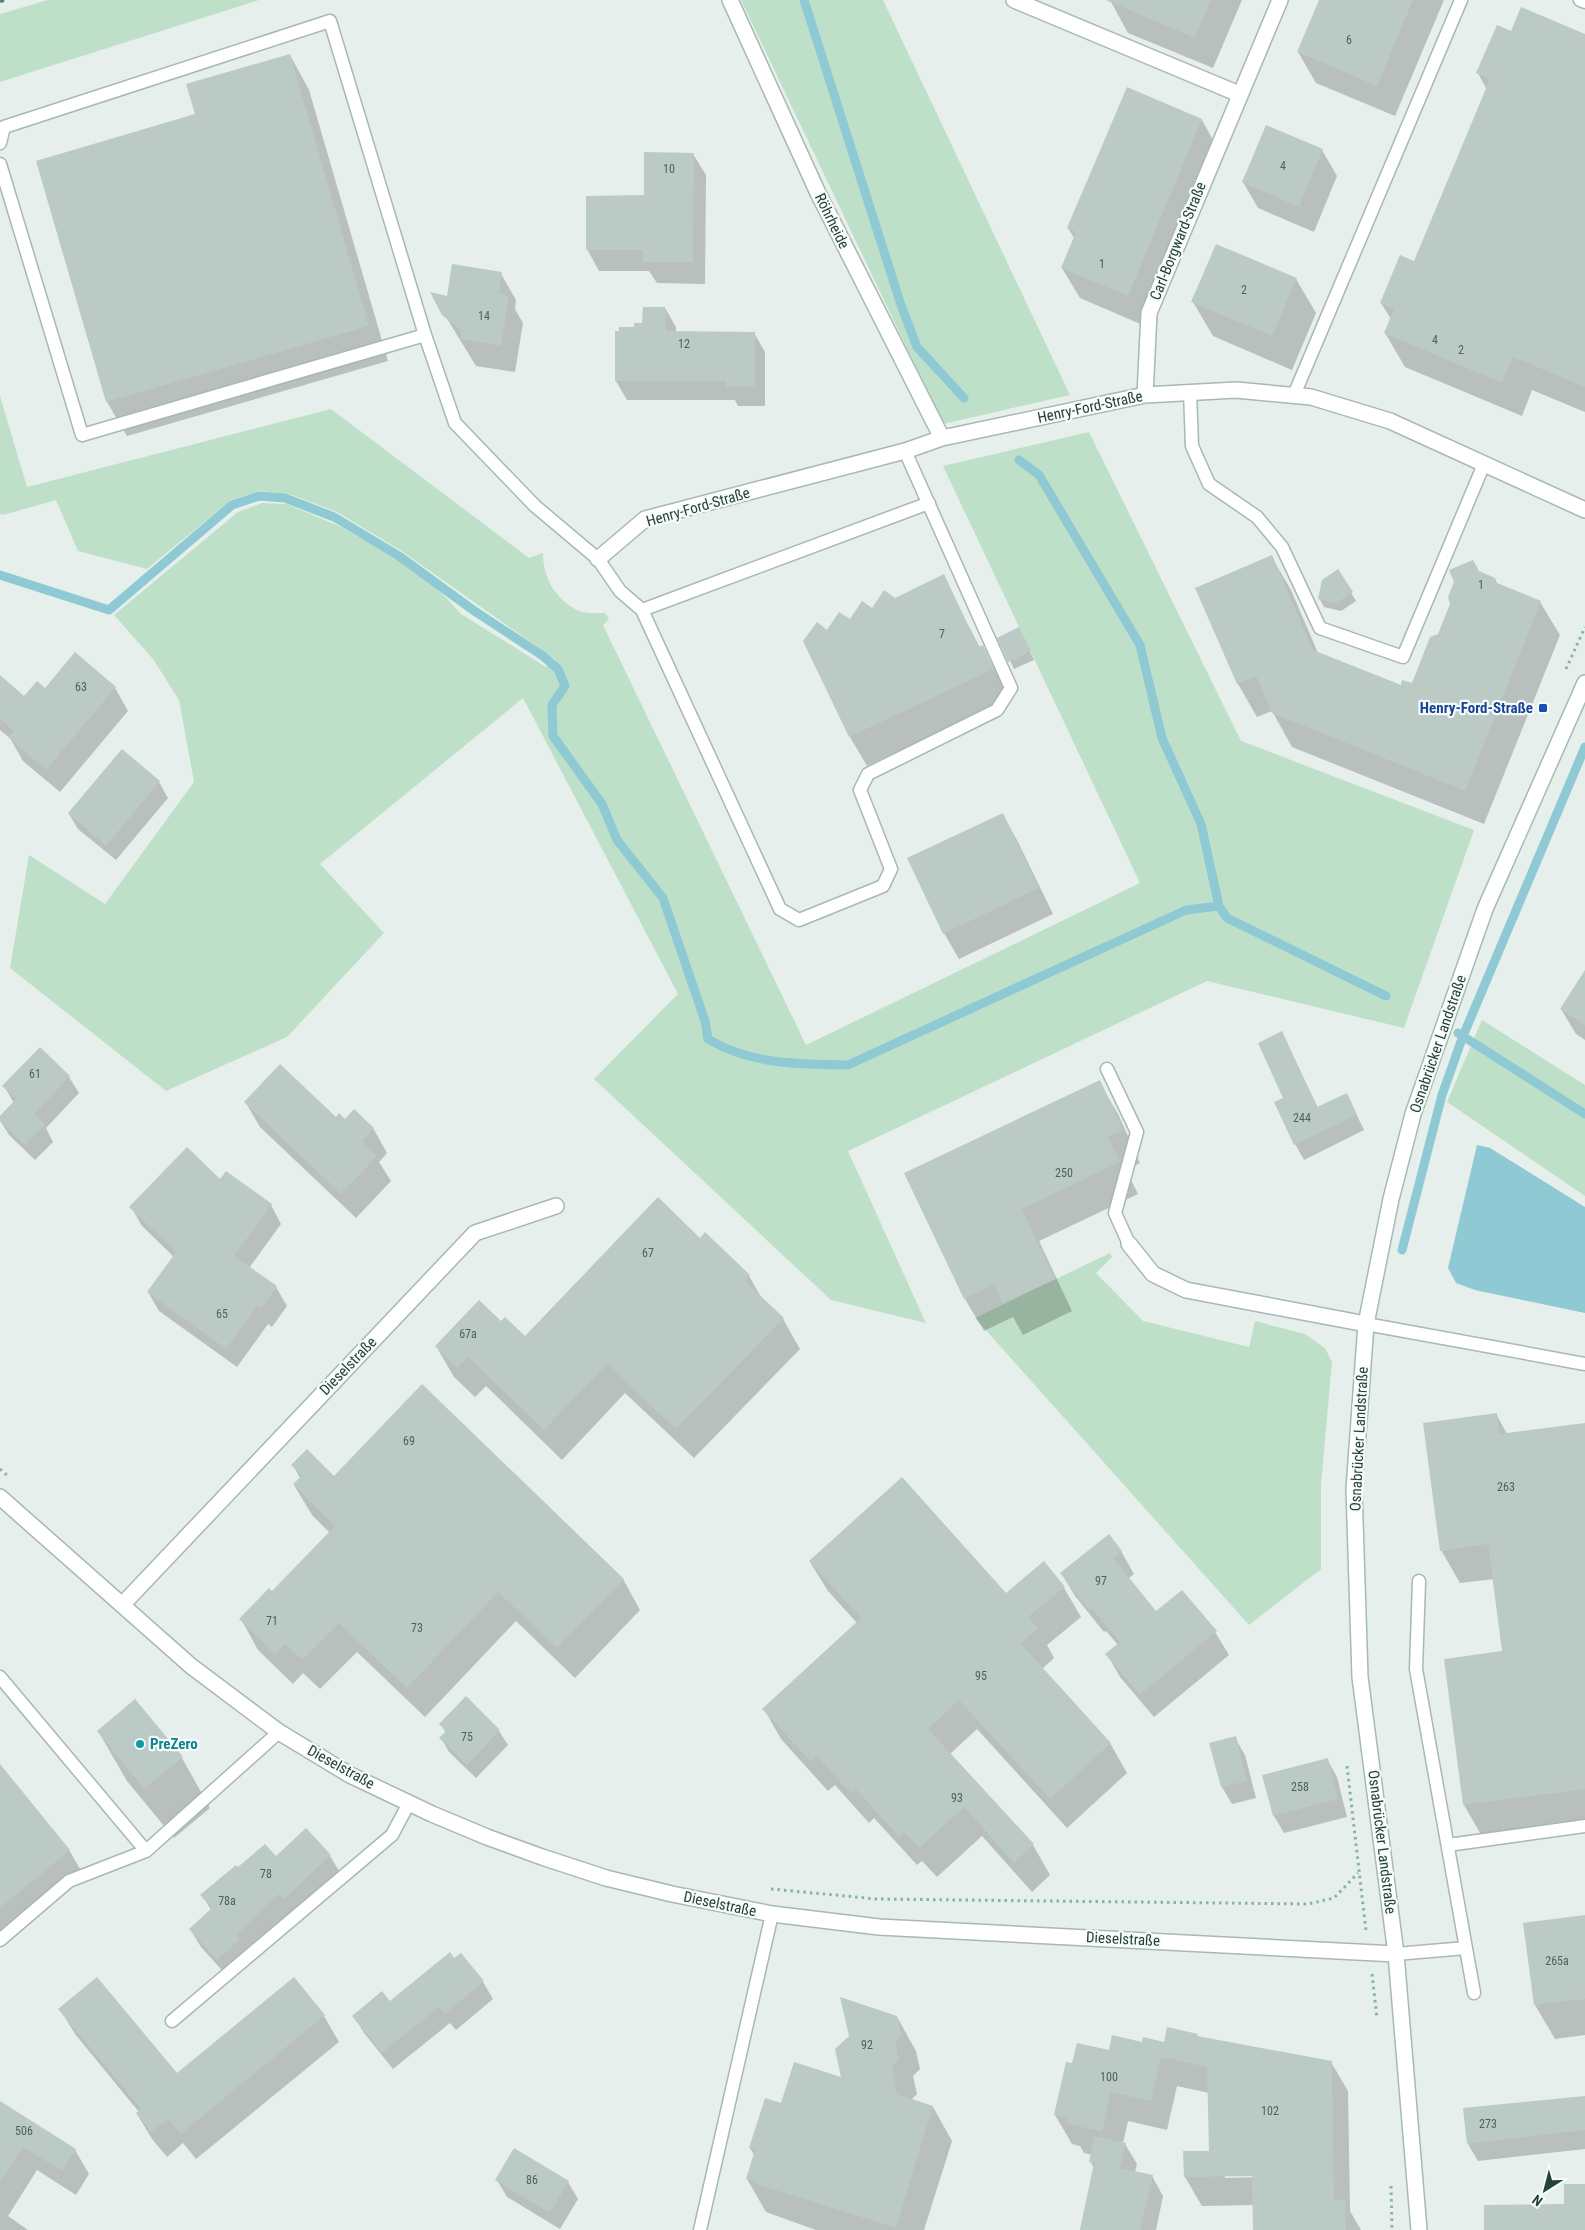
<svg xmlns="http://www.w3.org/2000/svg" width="1585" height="2230" font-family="'Roboto Condensed',sans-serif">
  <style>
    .green { fill: #bfe0c8 }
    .water { fill: #8ec9d4 }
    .shadow { fill: #0003; fill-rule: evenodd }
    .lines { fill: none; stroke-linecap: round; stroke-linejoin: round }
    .stream { stroke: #8ec9d4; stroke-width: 9 }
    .building { fill: #bbcac4 }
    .lane-casing { stroke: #a8b8b2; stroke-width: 15 }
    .street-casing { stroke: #a8b8b2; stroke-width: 18 }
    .secondary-casing { stroke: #a4bbb3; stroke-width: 18 }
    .path { stroke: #86b3a5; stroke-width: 3; stroke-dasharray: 2.5 4; stroke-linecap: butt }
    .lane { stroke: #fff; stroke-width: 12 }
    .street { stroke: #fff; stroke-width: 15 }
    .secondary { stroke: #fff; stroke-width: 15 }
    .rail { stroke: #5f7d75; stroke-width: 4; stroke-dasharray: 10 5; stroke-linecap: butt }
    .transit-dot { fill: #1a4fb4; stroke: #f7fbf9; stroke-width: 2 }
    .culture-dot { fill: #0f9aa8; stroke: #f7fbf9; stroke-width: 2 }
    .labels { text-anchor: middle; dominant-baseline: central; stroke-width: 4.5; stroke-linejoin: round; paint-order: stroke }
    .number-label { font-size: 12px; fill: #4a645c }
    .street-label { font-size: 15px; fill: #24423a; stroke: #f7fbf9 }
    .transit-label { font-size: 15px; font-weight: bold; fill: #164399; stroke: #f7fbf9; text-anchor: end }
    .culture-label { font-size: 15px; font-weight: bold; fill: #0d838f; stroke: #f7fbf9; text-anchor: start }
  </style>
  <rect width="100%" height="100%" fill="#e6efeb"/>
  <path class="green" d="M 48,0 L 259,0 L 0,82 L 0,14 Z
    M 741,0 L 883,0 L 1070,395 L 943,424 Z
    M 0,396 L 27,487 L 331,409 L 529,558 L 543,553 C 543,578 555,598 577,610 C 584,614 597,613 605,613 L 609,619 L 603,625 L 806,1045 L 1140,883 L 943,466 L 1089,432 L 1241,741 L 1474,830 L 1404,1028 L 1207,981 L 848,1151 L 926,1323 L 831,1300 L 594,1079 L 678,994 L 523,698 L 320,864 L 384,933 L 287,1037 L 166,1091 L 10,968 L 29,855 L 105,904 L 194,782 L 179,700 L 153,659 L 114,615 L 238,512 L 262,503 L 287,504 L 339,526 L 397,559 L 438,589 L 461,614 L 546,667 L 556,660 L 403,552 L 337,512 L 289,494 L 260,491 L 231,500 L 147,569 L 78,551 L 56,500 L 3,515 L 0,514 Z
    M 1482,1020 L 1585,1085 L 1585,1196 L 1447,1102 Z
    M 1110,1253 L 1112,1257 L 1096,1273 L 1143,1321 L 1249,1347 L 1255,1321 L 1305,1334 L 1325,1348 L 1332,1362 L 1321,1485 L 1321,1569 L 1249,1625 L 975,1318 Z"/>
  <path class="water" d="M 1477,1145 L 1490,1148 L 1585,1207 L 1585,1313 L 1475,1290 L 1456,1283 L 1448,1268 Z"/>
  <path class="shadow" d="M 1110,0 L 1242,0 L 1213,68 L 1128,33 Z
    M 1320,0 L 1444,0 L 1395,116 L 1316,83 L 1298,52 Z
    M 1512,32 L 1585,36 L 1585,412 L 1532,390 L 1522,416 L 1405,367 L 1385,333 L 1391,319 L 1381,303 L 1415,263 L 1487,90 L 1478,73 Z
    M 290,55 L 309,90 L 388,361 L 127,436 L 107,402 L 37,161 L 197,115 Z
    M 1127,88 L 1202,120 L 1219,151 L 1145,326 L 1080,298 L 1062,268 L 1074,238 L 1068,228 Z
    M 1322,150 L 1337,176 L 1314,232 L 1258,208 L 1243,182 Z
    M 693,154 L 706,175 L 705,284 L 657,283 L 649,271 L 599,271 L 587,249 Z
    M 501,274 L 516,300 L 515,309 L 523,323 L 515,372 L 476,366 L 432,294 L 448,297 Z
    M 1296,279 L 1316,313 L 1292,370 L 1213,336 L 1193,302 Z
    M 665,308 L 676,327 L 676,333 L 754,333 L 765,352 L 765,406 L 738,406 L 735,400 L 627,400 L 616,381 L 616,333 L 635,328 Z
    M 1271,556 L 1291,590 L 1318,653 L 1402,686 L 1412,685 L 1439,635 L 1480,573 L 1497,585 L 1540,602 L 1560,635 L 1484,824 L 1292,747 L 1272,711 L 1257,717 L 1238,684 L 1197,589 Z
    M 1338,571 L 1356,601 L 1341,611 L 1324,607 L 1319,598 Z
    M 943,576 L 980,648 L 982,647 L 999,676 L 1009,698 L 867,766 L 850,737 L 805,641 Z
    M 1023,637 L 1034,660 L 1014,669 L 999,638 Z
    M 0,677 L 24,698 L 45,689 L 115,688 L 128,711 L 60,792 L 23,761 L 10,738 L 0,730 Z
    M 122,751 L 159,782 L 168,798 L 116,860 L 78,829 L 69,814 Z
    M 1002,814 L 1017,840 L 1053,914 L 959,959 L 944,933 Z
    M 1585,972 L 1585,1040 L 1576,1034 L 1561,1009 Z
    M 1282,1033 L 1318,1108 L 1347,1095 L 1364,1130 L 1304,1160 L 1295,1144 L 1285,1098 Z
    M 69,1077 L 79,1093 L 46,1128 L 53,1142 L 35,1160 L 9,1135 L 0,1120 L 14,1103 L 4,1086 Z
    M 1099,1082 L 1118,1114 L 1140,1163 L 1126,1170 L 1138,1194 L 1039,1241 L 1072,1311 L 1023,1335 L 1013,1317 L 984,1331 L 965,1299 L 906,1174 Z
    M 246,1103 L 336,1118 L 373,1128 L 387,1153 L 379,1162 L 391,1181 L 356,1218 L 260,1127 Z
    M 220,1181 L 271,1205 L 281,1224 L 249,1268 L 276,1287 L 287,1306 L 272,1327 L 268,1324 L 237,1367 L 159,1311 L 148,1292 L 174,1257 L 142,1226 L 131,1207 Z
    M 749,1276 L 762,1299 L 783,1319 L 800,1349 L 694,1458 L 625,1393 L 562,1460 L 486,1386 L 475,1397 L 454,1377 L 436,1346 L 501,1323 L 525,1338 Z
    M 1496,1414 L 1507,1434 L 1585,1424 L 1585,1824 L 1483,1838 L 1464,1805 L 1445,1660 L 1504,1652 L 1494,1579 L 1460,1583 L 1441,1550 Z
    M 293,1465 L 334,1477 L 623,1579 L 640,1610 L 575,1678 L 516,1621 L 425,1717 L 357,1652 L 320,1689 L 303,1673 L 293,1684 L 258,1650 L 241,1619 L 272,1593 L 330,1533 L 312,1515 L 294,1485 L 300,1478 Z
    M 1121,1551 L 1134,1574 L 1128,1579 L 1156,1613 L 1215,1632 L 1229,1655 L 1154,1717 L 1120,1677 L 1107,1654 L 1118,1645 L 1106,1631 L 1104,1632 L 1075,1596 L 1062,1574 Z
    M 810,1562 L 1006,1594 L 1064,1588 L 1081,1617 L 1047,1645 L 1054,1658 L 1042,1669 L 1110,1743 L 1127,1773 L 1067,1828 L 977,1729 L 950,1754 L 1033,1845 L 1050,1875 L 1032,1892 L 982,1836 L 937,1877 L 922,1861 L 917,1865 L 874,1818 L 869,1823 L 835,1785 L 828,1791 L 781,1739 L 764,1709 L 857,1623 L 828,1591 Z
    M 135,1701 L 182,1758 L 210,1808 L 174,1838 L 127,1781 L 98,1731 Z
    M 441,1724 L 499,1731 L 508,1745 L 476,1778 L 449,1752 L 441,1738 L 446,1733 Z
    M 1235,1738 L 1245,1755 L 1256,1798 L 1232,1804 L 1222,1787 L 1211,1744 Z
    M 1327,1759 L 1337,1777 L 1347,1817 L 1284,1833 L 1274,1816 L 1264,1776 Z
    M 0,1766 L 69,1850 L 84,1876 L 0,1946 Z
    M 306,1830 L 330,1856 L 341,1874 L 295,1916 L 290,1912 L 247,1953 L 228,1977 L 201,1947 L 190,1929 L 211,1910 L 202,1895 L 224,1875 L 225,1877 L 238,1869 L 275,1858 Z
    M 1585,1916 L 1585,2035 L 1555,2039 L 1535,2005 Z
    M 460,1955 L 483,1982 L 493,1999 L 456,2030 L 450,2023 L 393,2069 L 364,2033 L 354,2016 L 390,2003 Z
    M 294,1979 L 324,2016 L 339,2042 L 196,2159 L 183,2143 L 167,2157 L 152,2139 L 137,2114 L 139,2112 L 75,2034 L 60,2009 L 177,2075 Z
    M 897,2017 L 916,2051 L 920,2069 L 913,2076 L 917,2094 L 911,2100 L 933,2107 L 952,2141 L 924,2230 L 816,2230 L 766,2212 L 747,2179 L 754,2155 L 750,2148 L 782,2104 L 842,2078 Z
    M 1197,2035 L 1199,2038 L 1331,2062 L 1348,2091 L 1350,2211 L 1361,2230 L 1254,2230 L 1254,2205 L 1202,2206 L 1185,2177 L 1210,2152 L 1209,2093 L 1177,2086 L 1167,2130 L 1128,2121 L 1123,2143 L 1125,2144 L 1137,2164 L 1135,2172 L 1152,2176 L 1163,2196 L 1156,2230 L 1080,2230 L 1094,2169 L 1091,2162 L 1092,2155 L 1084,2153 L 1080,2146 L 1072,2144 L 1055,2115 L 1073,2065 L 1143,2043 L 1165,2043 ZM 1225,2175 L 1259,2175 L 1259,2177 L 1225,2178 Z
    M 1585,2099 L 1585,2149 L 1478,2161 L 1468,2144 Z
    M 0,2118 L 75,2150 L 89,2174 L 76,2195 L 37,2170 L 8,2216 L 28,2230 L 0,2230 Z
    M 497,2180 L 568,2182 L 578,2199 L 560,2229 L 507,2197 Z"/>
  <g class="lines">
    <path class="stream" d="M 804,0 L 901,305 L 917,347 L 964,398
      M 1019,460 L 1039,475 L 1140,645 L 1162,738 L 1201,824 L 1219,906 L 1227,918 L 1386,996
      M 0,575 L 109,610 L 232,505 L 259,496 L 285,498 L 334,517 L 399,556 L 473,610 L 543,656 L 558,669 L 565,686 L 552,705 L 553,736 L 602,804 L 617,840 L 663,898 L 705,1021 L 708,1039 C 751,1065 800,1064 848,1065 L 1186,910 L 1219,906
      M 1458,1033 L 1585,1114
      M 1402,1250 L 1442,1095 L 1463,1036 L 1585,747"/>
  </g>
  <path class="building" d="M 1106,0 L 1211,0 L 1195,38 Z
    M 1319,0 L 1413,0 L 1377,86 L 1297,52 Z
    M 1521,7 L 1585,34 L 1585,387 L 1513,357 L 1502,383 L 1384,333 L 1394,309 L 1380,303 L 1400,255 L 1414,261 L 1490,79 L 1476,73 L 1497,25 L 1511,31 Z
    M 290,54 L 369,326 L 106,402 L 36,161 L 195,114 L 186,84 Z
    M 1127,87 L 1202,119 L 1128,296 L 1061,268 L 1076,232 L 1067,228 Z
    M 1266,125 L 1323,149 L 1299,207 L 1242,182 Z
    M 644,152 L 694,153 L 693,262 L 643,262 L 643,250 L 586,250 L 586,196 L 644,195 Z
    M 1216,244 L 1297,278 L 1272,336 L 1191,302 Z
    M 452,264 L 502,272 L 499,294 L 509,296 L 501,346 L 460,339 L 461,330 L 442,315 L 430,292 L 447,296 Z
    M 643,307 L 665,307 L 666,331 L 755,332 L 755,387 L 726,387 L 726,381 L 615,381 L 615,331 L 619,331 L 619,327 L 634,327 L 634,323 L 642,323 Z
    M 1272,555 L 1313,650 L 1401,685 L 1402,680 L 1412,683 L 1430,637 L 1438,634 L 1450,604 L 1448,597 L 1454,582 L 1449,570 L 1473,560 L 1479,571 L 1495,578 L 1497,583 L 1541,601 L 1465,791 L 1272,713 L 1256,676 L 1237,684 L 1195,588 Z
    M 1338,569 L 1353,592 L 1336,603 L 1318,599 L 1322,580 Z
    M 944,574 L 978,647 L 983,645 L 994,669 L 849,737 L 803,641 L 817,622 L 827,630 L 839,612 L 850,619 L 862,601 L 872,608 L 884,590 L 895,598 Z
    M 1019,627 L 1031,651 L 1008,662 L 997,638 Z
    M 75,652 L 116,687 L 46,770 L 8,737 L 14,731 L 0,719 L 0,675 L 24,696 L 37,681 L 45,688 Z
    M 122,749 L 160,781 L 106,846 L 68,813 Z
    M 1003,813 L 1039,888 L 943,934 L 907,858 Z
    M 1585,970 L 1585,1025 L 1560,1009 Z
    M 1282,1031 L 1317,1107 L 1347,1093 L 1357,1115 L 1294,1145 L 1274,1102 L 1283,1098 L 1258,1043 Z
    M 40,1047 L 70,1076 L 34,1114 L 45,1124 L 25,1145 L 0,1121 L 0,1116 L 16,1099 L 2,1086 Z
    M 280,1064 L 336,1117 L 339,1113 L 345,1119 L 354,1109 L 374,1128 L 362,1141 L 377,1156 L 341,1194 L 244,1102 Z
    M 1100,1080 L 1123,1130 L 1108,1137 L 1120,1162 L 1022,1209 L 1055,1279 L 1003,1303 L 994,1285 L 964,1299 L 904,1173 Z
    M 187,1147 L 220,1179 L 226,1171 L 272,1204 L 234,1256 L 277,1286 L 261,1309 L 257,1306 L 226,1349 L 147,1292 L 176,1252 L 129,1207 Z
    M 658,1197 L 700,1238 L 705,1232 L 750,1275 L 745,1281 L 784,1318 L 676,1429 L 607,1364 L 544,1430 L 468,1357 L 457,1368 L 435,1346 L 479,1300 L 501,1321 L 505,1317 L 525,1336 Z
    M 422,1384 L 624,1579 L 557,1648 L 498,1592 L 407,1688 L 339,1623 L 302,1660 L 285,1644 L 275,1654 L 239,1619 L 269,1588 L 272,1591 L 335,1526 L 293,1484 L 302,1476 L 291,1465 L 307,1449 L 334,1476 Z
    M 1497,1413 L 1499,1434 L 1585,1423 L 1585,1789 L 1463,1805 L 1444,1659 L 1502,1651 L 1488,1544 L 1440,1551 L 1423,1423 Z
    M 902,1477 L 1006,1593 L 1044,1561 L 1065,1587 L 1028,1617 L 1038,1628 L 1021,1644 L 1111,1743 L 1050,1799 L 959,1700 L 928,1729 L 1034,1844 L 1014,1863 L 964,1807 L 919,1848 L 904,1832 L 899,1837 L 856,1789 L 851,1794 L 817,1756 L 811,1762 L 762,1709 L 861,1618 L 809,1561 Z
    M 1109,1534 L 1122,1551 L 1113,1558 L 1156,1611 L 1182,1590 L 1217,1631 L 1140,1695 L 1105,1654 L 1120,1642 L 1092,1609 L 1090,1611 L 1060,1573 Z
    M 466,1696 L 500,1730 L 467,1765 L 439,1738 L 446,1731 L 439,1724 Z
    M 135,1699 L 183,1757 L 144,1789 L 97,1731 Z
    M 1236,1736 L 1247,1781 L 1221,1787 L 1209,1743 Z
    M 1328,1758 L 1338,1799 L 1273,1816 L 1262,1775 Z
    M 0,1764 L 70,1850 L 0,1908 Z
    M 306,1828 L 331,1855 L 284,1899 L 279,1894 L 236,1935 L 240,1939 L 217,1960 L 189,1929 L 212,1908 L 200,1895 L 236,1865 L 238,1867 L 265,1844 L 276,1856 Z
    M 1585,1915 L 1585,1999 L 1534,2005 L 1523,1923 Z
    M 450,1952 L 454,1958 L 461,1953 L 484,1981 L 445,2014 L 439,2007 L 382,2053 L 352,2016 L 382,1991 L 390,2001 Z
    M 97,1977 L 177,2073 L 294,1977 L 325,2015 L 181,2134 L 168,2119 L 151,2132 L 136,2113 L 141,2109 L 58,2009 Z
    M 840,1997 L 897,2016 L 902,2035 L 895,2041 L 899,2060 L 892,2066 L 897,2094 L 933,2106 L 896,2228 L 756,2184 L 756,2182 L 746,2179 L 755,2150 L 749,2148 L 765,2098 L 781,2103 L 794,2062 L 841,2077 L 835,2049 L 849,2036 Z
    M 1167,2027 L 1198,2034 L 1197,2036 L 1332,2061 L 1334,2200 L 1345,2200 L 1346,2230 L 1253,2230 L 1252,2176 L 1184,2177 L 1183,2151 L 1209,2151 L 1207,2067 L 1161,2057 L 1151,2101 L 1111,2092 L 1102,2132 L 1066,2123 L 1067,2118 L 1054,2115 L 1066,2062 L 1072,2063 L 1077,2043 L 1109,2050 L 1112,2035 L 1142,2042 L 1143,2037 L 1164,2042 Z
    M 1585,2096 L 1585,2130 L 1467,2144 L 1463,2108 Z
    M 0,2101 L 76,2149 L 62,2171 L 23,2147 L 0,2182 Z
    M 1095,2136 L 1126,2143 L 1120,2168 L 1153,2175 L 1140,2230 L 1080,2230 L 1094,2163 L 1089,2162 Z
    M 514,2148 L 569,2181 L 550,2213 L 495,2180 Z
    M 1564,2184 L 1585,2184 L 1585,2230 L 1484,2230 L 1484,2205 L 1564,2204 Z"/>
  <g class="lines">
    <g class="lane-casing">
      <path id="lane" d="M 1580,0 L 1585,2
        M 0,143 L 4,127 L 330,21 L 425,335 L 455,423 L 535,506 L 598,559 L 620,591 L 642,610
        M 0,164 L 82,435 L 425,335
        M 1190,392 L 1192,446 L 1209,484 L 1257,517 L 1282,547 L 1320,628 L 1403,657 L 1484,464
        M 1294,395 L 1461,0
        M 905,451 L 1011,688 L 997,710 L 868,774 L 860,790 L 891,869 L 883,886 L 799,920 L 780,909 L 642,610 L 929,503
        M 1107,1069 L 1137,1132 L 1115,1213 L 1129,1244
        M 1366,1324 L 1585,1364
        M 1419,1581 L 1416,1669 L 1474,1993
        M 0,1677 L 146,1851
        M 1448,1845 L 1585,1826
        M 0,1940 L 69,1881 L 146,1851 L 279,1732
        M 1396,1954 L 1466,1948
        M 172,2021 L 392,1835 L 409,1803
        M 700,2230 L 772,1914"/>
    </g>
    <g class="street-casing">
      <path id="street" d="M 730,0 L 818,193 L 942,438
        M 1014,0 L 1239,94
        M 1145,395 L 1149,313 L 1280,0
        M 598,559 L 645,519 L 905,451 L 942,438 L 1145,395 L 1236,390 L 1311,397 L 1390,421 L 1585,510
        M 1129,1244 L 1153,1274 L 1186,1290 L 1366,1324
        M 0,1497 L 191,1666 L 279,1732 L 350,1775 L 432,1814 L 487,1837 L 542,1857 L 606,1878 L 672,1894 L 772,1914 L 879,1927 L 1396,1954
        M 122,1605 L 475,1233 L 556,1206"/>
    </g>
    <g class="secondary-casing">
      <path id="secondary" d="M 1419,2230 L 1396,1954 L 1360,1677 L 1354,1489 L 1366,1324 L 1391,1199 L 1413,1114 L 1485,909 L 1585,683"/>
    </g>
    <path class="path" d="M 1566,669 L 1585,627
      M 0,1469 L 9,1477
      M 1347,1766 L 1366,1931
      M 771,1889 L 877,1899 L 1308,1904 L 1334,1898 L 1358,1873
      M 1372,1974 L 1377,2018
      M 1391,2186 L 1392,2230"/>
    <use href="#lane" class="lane"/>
    <use href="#street" class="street"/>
    <use href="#secondary" class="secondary"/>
    <path class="rail" d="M 0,1 L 4,0"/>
  </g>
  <rect class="transit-dot" x="1538" y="703" width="10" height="10" rx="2.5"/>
  <circle class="culture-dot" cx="140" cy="1744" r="5"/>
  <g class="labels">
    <g class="number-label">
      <text x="1349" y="40">6</text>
      <text x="1283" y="166">4</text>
      <text x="669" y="169">10</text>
      <text x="1102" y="264">1</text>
      <text x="1244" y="290">2</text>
      <text x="484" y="316">14</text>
      <text x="1435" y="340">4</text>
      <text x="684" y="344">12</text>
      <text x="1461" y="350">2</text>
      <text x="1481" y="585">1</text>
      <text x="942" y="634">7</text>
      <text x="81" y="687">63</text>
      <text x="35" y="1074">61</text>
      <text x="1302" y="1118">244</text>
      <text x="1064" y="1173">250</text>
      <text x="648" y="1253">67</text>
      <text x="222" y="1314">65</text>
      <text x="468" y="1334">67a</text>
      <text x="409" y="1441">69</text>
      <text x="1506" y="1487">263</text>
      <text x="1101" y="1581">97</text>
      <text x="272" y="1621">71</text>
      <text x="417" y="1628">73</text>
      <text x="981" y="1676">95</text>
      <text x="467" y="1737">75</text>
      <text x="1300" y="1787">258</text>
      <text x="957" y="1798">93</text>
      <text x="266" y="1874">78</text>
      <text x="227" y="1901">78a</text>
      <text x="1557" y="1961">265a</text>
      <text x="867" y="2045">92</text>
      <text x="1109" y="2077">100</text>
      <text x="1270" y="2111">102</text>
      <text x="1488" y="2124">273</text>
      <text x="24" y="2131">506</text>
      <text x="532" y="2180">86</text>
    </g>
    <g class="street-label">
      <text transform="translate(832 221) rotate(64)">Röhrheide</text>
      <text transform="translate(1178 241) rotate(-68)">Carl-Borgward-Straße</text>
      <text transform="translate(1090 407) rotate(-12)">Henry-Ford-Straße</text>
      <text transform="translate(698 507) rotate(-16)">Henry-Ford-Straße</text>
      <text transform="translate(1438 1044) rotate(-71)">Osnabrücker Landstraße</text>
      <text transform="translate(348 1366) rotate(-46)">Dieselstraße</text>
      <text transform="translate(1359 1439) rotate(-87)">Osnabrücker Landstraße</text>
      <text transform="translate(341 1767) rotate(29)">Dieselstraße</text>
      <text transform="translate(1382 1842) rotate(83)">Osnabrücker Landstraße</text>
      <text transform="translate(720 1904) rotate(12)">Dieselstraße</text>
      <text transform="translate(1123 1939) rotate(3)">Dieselstraße</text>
    </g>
    <g class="transit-label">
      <text x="1533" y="708">Henry-Ford-Straße</text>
    </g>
    <g class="culture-label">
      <text x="150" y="1744">PreZero</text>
    </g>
  </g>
  <g transform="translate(1545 2190) rotate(216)" stroke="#f7fbf9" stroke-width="4" paint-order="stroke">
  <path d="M0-4L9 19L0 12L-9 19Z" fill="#24423a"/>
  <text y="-8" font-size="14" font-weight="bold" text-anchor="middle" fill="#24423a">N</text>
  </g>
</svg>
